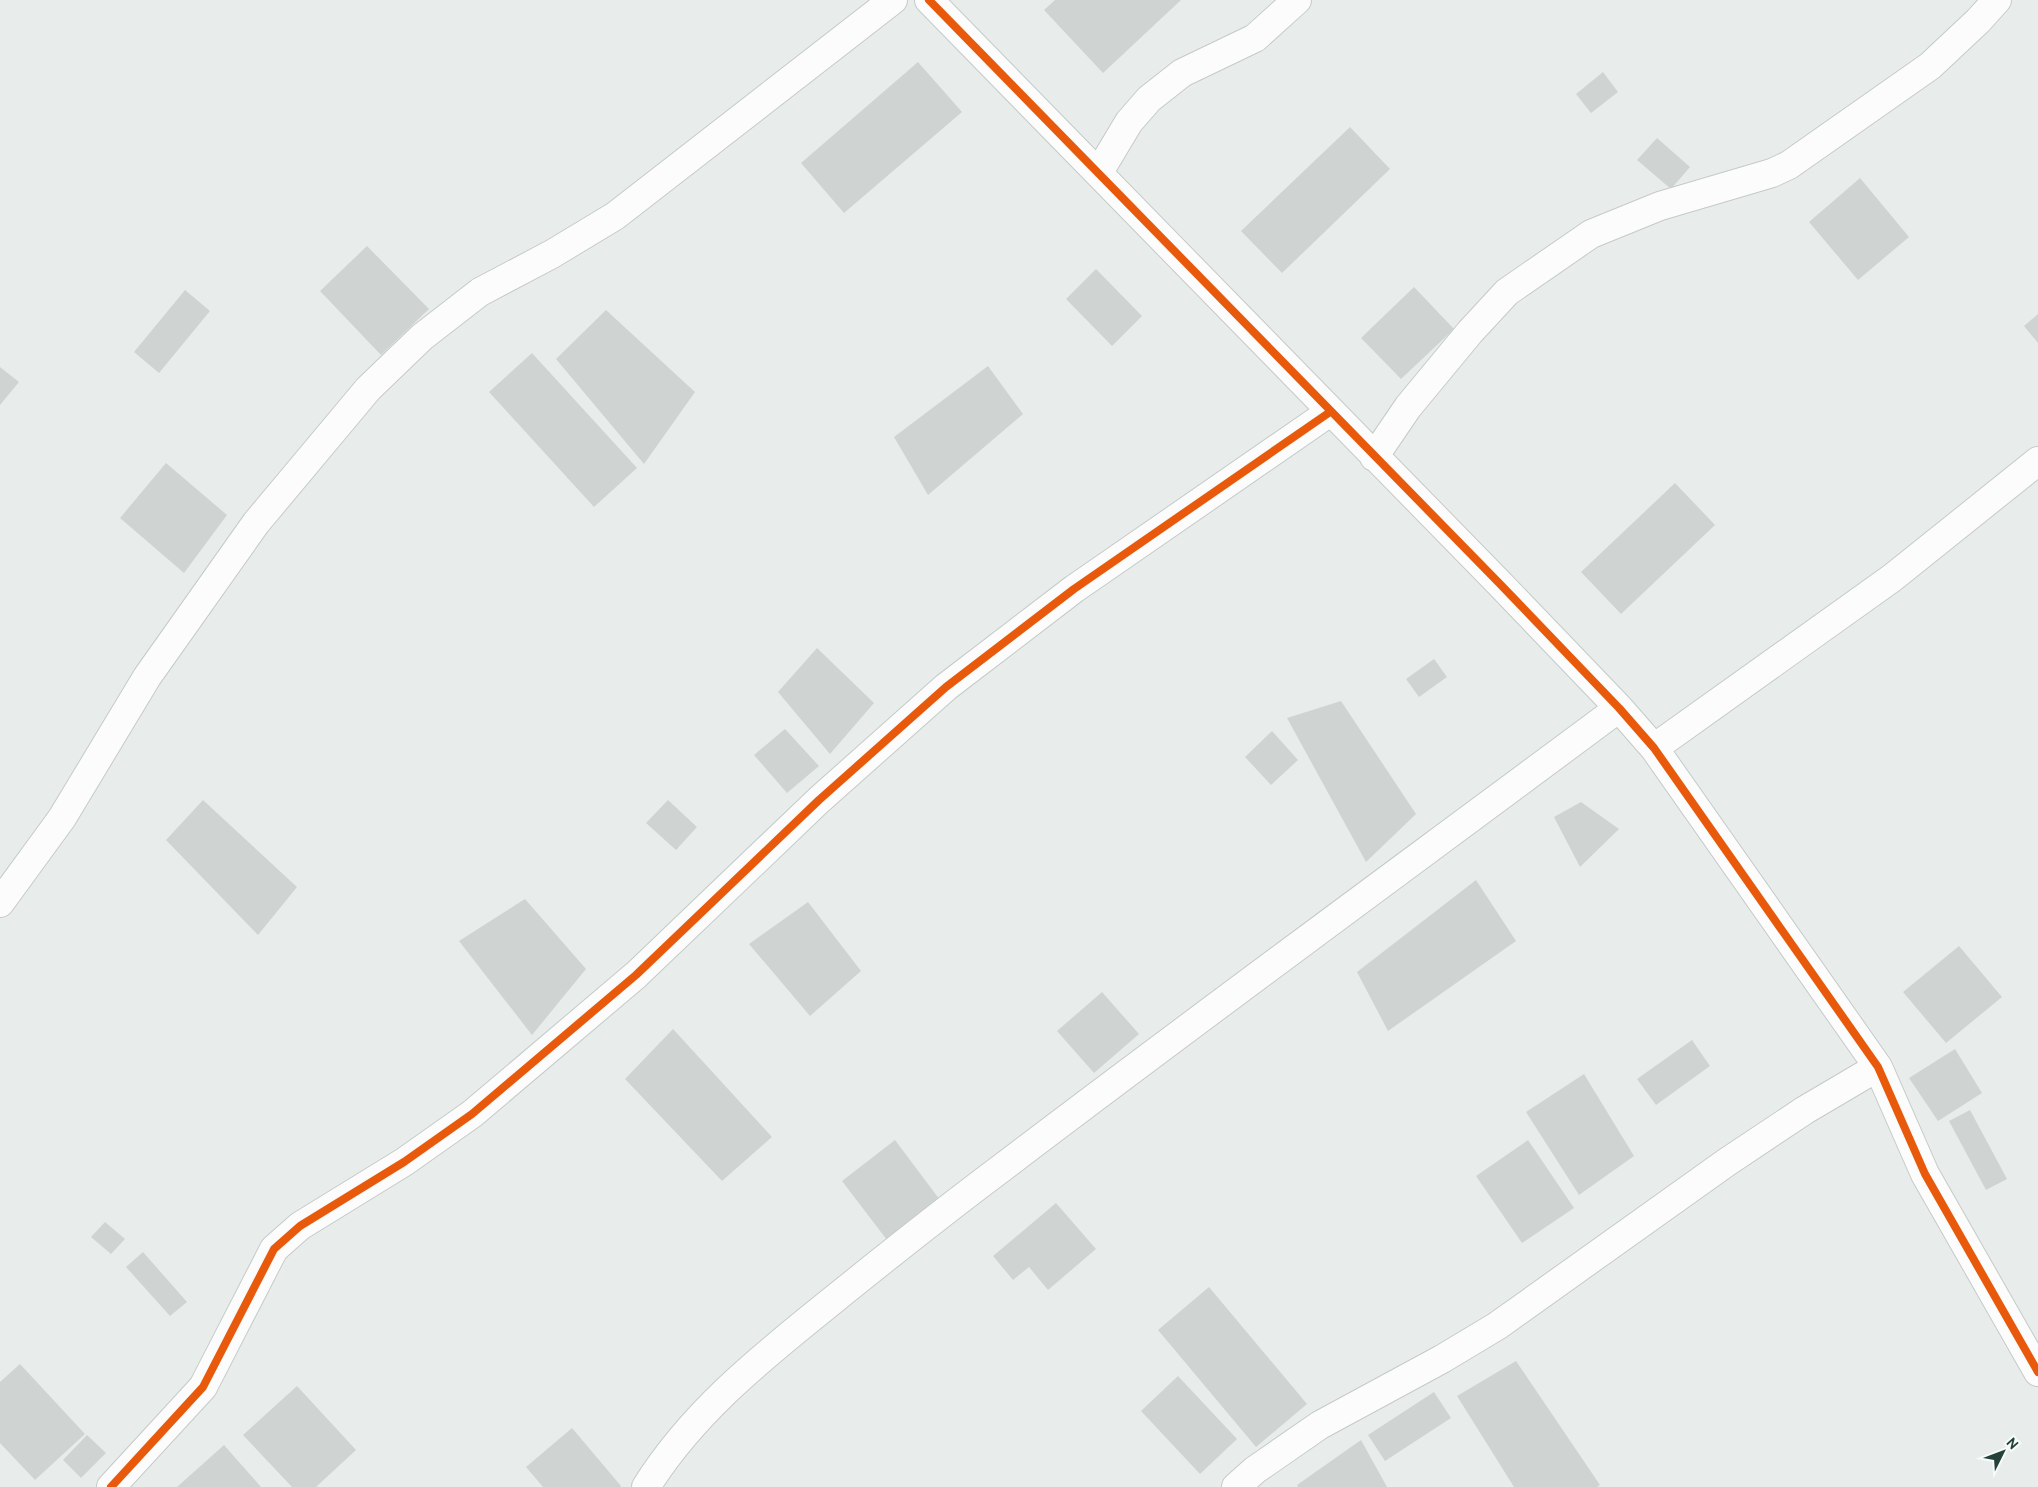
<svg xmlns="http://www.w3.org/2000/svg" width="2038" height="1487" font-family="Overpass,sans-serif">
  <style>
    .building { fill: #cfd4d2 }
    .lines { fill: none; stroke-linecap: round; stroke-linejoin: round }
    .street-casing { stroke: #c5cac8; stroke-width: 30 }
    .street { stroke: #fcfcfc; stroke-width: 28 }
    .cycleway-casing { stroke: #f7fbf9; stroke-width: 11 }
    .cycleway { stroke: #e8590c; stroke-width: 8 }
  </style>
  <rect width="100%" height="100%" fill="#e8edeb"/>
  <path class="building" d="M 1055,0 L 1181,0 L 1103,73 L 1044,10 Z
    M 918,62 L 962,112 L 844,213 L 801,163 Z
    M 1603,72 L 1618,92 L 1591,113 L 1576,94 Z
    M 1350,127 L 1390,169 L 1282,273 L 1241,231 Z
    M 1657,138 L 1690,167 L 1671,189 L 1637,160 Z
    M 1860,178 L 1909,237 L 1858,280 L 1809,222 Z
    M 367,246 L 429,309 L 381,355 L 320,291 Z
    M 1096,269 L 1142,316 L 1112,346 L 1066,299 Z
    M 1414,287 L 1454,329 L 1401,379 L 1361,338 Z
    M 185,290 L 210,311 L 159,373 L 134,352 Z
    M 606,310 L 695,392 L 644,464 L 556,359 Z
    M 2038,314 L 2038,343 L 2024,326 Z
    M 532,353 L 637,468 L 594,507 L 489,392 Z
    M 988,366 L 1023,414 L 928,495 L 894,437 Z
    M 0,367 L 19,382 L 0,405 Z
    M 166,463 L 227,515 L 184,573 L 120,518 Z
    M 1675,483 L 1715,525 L 1621,614 L 1581,572 Z
    M 817,648 L 874,703 L 830,754 L 778,692 Z
    M 1434,659 L 1447,677 L 1419,697 L 1406,679 Z
    M 1341,701 L 1416,814 L 1366,862 L 1287,718 Z
    M 785,729 L 819,766 L 787,793 L 754,755 Z
    M 1272,731 L 1298,760 L 1271,785 L 1245,757 Z
    M 203,800 L 297,887 L 258,935 L 166,840 Z
    M 668,800 L 697,827 L 676,850 L 646,823 Z
    M 1581,802 L 1619,829 L 1580,867 L 1554,817 Z
    M 1476,880 L 1516,941 L 1388,1031 L 1357,972 Z
    M 525,899 L 586,969 L 532,1035 L 459,941 Z
    M 808,902 L 861,971 L 810,1016 L 749,944 Z
    M 1959,946 L 2002,997 L 1946,1043 L 1903,992 Z
    M 1102,992 L 1139,1034 L 1094,1073 L 1057,1031 Z
    M 673,1029 L 772,1137 L 722,1181 L 625,1079 Z
    M 1692,1040 L 1710,1066 L 1656,1105 L 1637,1079 Z
    M 1955,1049 L 1982,1093 L 1938,1121 L 1909,1078 Z
    M 1584,1074 L 1634,1156 L 1579,1195 L 1526,1112 Z
    M 1970,1110 L 2007,1179 L 1986,1190 L 1949,1121 Z
    M 895,1140 L 940,1200 L 887,1240 L 842,1181 Z
    M 1528,1140 L 1574,1208 L 1522,1243 L 1476,1176 Z
    M 1056,1203 L 1096,1249 L 1048,1290 L 1029,1267 L 1013,1280 L 993,1256 Z
    M 105,1222 L 125,1239 L 111,1254 L 91,1237 Z
    M 143,1252 L 187,1302 L 170,1316 L 126,1267 Z
    M 1209,1287 L 1307,1404 L 1256,1447 L 1158,1330 Z
    M 1516,1361 L 1600,1485 L 1597,1487 L 1514,1487 L 1457,1396 Z
    M 20,1364 L 85,1434 L 35,1480 L 0,1443 L 0,1382 Z
    M 1178,1376 L 1237,1439 L 1200,1474 L 1141,1411 Z
    M 297,1386 L 356,1450 L 316,1487 L 292,1487 L 243,1435 Z
    M 1434,1392 L 1451,1418 L 1385,1461 L 1368,1435 Z
    M 572,1428 L 621,1486 L 620,1487 L 543,1487 L 526,1467 Z
    M 87,1435 L 106,1453 L 81,1478 L 63,1460 Z
    M 1361,1440 L 1387,1487 L 1298,1487 L 1297,1485 Z
    M 224,1445 L 261,1487 L 177,1487 Z"/>
  <g class="lines">
    <g class="street-casing">
      <path id="street" d="M 929,0 L 1500,584 L 1619,708 L 1654,748 L 1878,1067 L 1925,1174 L 2038,1372
        M 1099,172 L 1129,122 L 1149,99 L 1182,73 L 1255,38 L 1297,0
        M 1374,457 L 1408,407 L 1470,332 L 1507,292 L 1591,234 L 1660,206 L 1772,173 L 1789,165 L 1930,66 L 1978,21 L 1997,0
        M 1654,748 L 1892,578 L 2038,461
        M 0,903 L 62,818 L 147,677 L 256,523 L 368,389 L 422,337 L 480,292 L 552,254 L 615,216 L 893,0
        M 111,1487 L 203,1387 L 274,1249 L 300,1226 L 404,1162 L 472,1114 L 636,975 L 819,800 L 946,687 L 1074,589 L 1330,412
        M 646,1487 C 691,1415 756,1362 822,1309 C 880,1262 939,1215 999,1170 C 1204,1014 1412,862 1619,708
        M 1236,1487 L 1255,1470 L 1320,1425 L 1442,1359 L 1497,1326 L 1727,1162 L 1805,1110 L 1878,1067"/>
    </g>
    <use href="#street" class="street"/>
    <g class="cycleway-casing">
      <path id="cycleway" d="M 929,0 L 1500,584 L 1619,708 L 1654,748 L 1878,1067 L 1925,1174 L 2038,1372
        M 111,1487 L 203,1387 L 274,1249 L 300,1226 L 404,1162 L 472,1114 L 636,975 L 819,800 L 946,687 L 1074,589 L 1330,412"/>
    </g>
    <use href="#cycleway" class="cycleway"/>
  </g>
  <g transform="translate(2003 1452) rotate(48)" stroke="#f7fbf9" stroke-width="4" paint-order="stroke">
  <path d="M0-4L9 19L0 12L-9 19Z" fill="#24423a"/>
  <text y="-8" font-size="14" font-weight="bold" text-anchor="middle" fill="#24423a">N</text>
  </g>
</svg>
